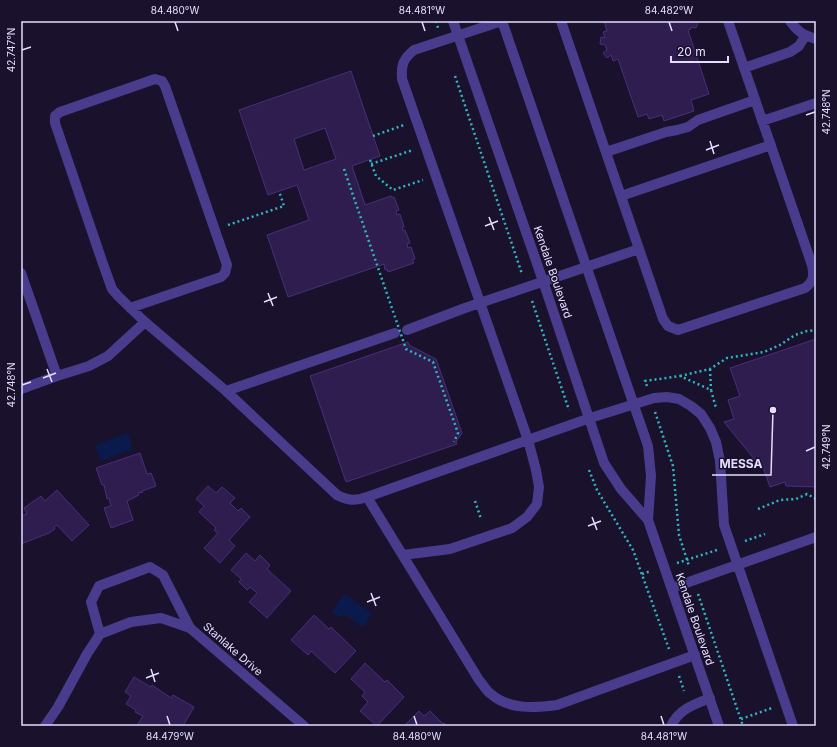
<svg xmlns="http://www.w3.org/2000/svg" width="837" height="747" font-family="Inter,sans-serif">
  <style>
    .water { fill: #0b1a4c }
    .building { fill: #2e1d4e; stroke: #482f7a; fill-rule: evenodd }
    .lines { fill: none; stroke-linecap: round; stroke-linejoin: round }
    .path { stroke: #30b6c0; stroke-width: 2.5; stroke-dasharray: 2 3; stroke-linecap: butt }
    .service { stroke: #4a3c8c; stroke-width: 10 }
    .minor { stroke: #4a3c8c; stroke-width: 10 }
    .path-bridge { stroke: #30b6c0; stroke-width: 2.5; stroke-dasharray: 2 3; stroke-linecap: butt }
    .ticks { fill: none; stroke: #e5ddff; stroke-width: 1.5 }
    .labels { text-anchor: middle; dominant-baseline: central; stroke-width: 3; stroke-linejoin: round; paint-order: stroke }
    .street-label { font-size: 11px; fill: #e5ddff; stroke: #1a112d }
    .leader { fill: none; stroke: #e5ddff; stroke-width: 1.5 }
    .callout-dot { fill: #e5ddff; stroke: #1a112d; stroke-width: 1.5 }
    .callout-label { font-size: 12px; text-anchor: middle; font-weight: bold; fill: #e5ddff; stroke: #1a112d; stroke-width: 3; stroke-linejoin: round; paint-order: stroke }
    .neatline { fill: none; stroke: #e5ddff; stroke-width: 1.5 }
    .ticks-label { font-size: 10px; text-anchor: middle; fill: #e5ddff }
  </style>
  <rect width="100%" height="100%" fill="#1a112d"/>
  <path class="water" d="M 128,433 L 133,449 L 101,461 L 95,445 Z
    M 344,594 L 372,613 L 363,627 L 344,614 L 341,618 L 332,612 Z"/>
  <path class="building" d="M 604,21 L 692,21 L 698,23 L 696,28 L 691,27 L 691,29 L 688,30 L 709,94 L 691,100 L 694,111 L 664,121 L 662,115 L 649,119 L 647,114 L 638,117 L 618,59 L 613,61 L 611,55 L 607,58 L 603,53 L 607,50 L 605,45 L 600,44 L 601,37 L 605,38 L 603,32 L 607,31 Z
    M 351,71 L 380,156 L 352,166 L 365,205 L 391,196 L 392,198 L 394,197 L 399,210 L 396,211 L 397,215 L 400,214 L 404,227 L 402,227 L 403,231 L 405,230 L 410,243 L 407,244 L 408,248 L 411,247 L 415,259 L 412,260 L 414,263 L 388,272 L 387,269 L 385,270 L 384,264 L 288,297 L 267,235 L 309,220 L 297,185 L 268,195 L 239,110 ZM 325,128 L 336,159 L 304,170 L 294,139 Z
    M 816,339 L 816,487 L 786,486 L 785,482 L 770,487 L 762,464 L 759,465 L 724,422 L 734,419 L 728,400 L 740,396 L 730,368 Z
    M 408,342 L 409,345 L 436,359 L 462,433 L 456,442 L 457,444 L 346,482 L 310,376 Z
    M 140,453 L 147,474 L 151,473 L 156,486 L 142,491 L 143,492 L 138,493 L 139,495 L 127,501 L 133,520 L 111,528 L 104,508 L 111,506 L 109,498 L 107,499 L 104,485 L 102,485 L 96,468 Z
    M 208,486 L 216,493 L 222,487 L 235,498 L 230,503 L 238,511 L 241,508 L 250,517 L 229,540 L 235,546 L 220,563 L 204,548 L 218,533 L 214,530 L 216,528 L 199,512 L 204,506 L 196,499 Z
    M 57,490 L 89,525 L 72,541 L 57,525 L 54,527 L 55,529 L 49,533 L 21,544 L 21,516 L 27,514 L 24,508 L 41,496 L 45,501 Z
    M 246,553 L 255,561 L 260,555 L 270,565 L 267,569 L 291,591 L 267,618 L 249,602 L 257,593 L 250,587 L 247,590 L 239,582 L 241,579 L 231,570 Z
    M 314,615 L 329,629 L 331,627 L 356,651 L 335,673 L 311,651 L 308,655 L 291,640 Z
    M 365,663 L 385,682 L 387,680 L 404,697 L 377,726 L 360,711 L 368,702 L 362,696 L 365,692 L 351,679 Z
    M 134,677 L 151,687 L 152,685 L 171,698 L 173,695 L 194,707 L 183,726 L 137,726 L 143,716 L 135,712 L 136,710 L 126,704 L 131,696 L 125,692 Z
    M 419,711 L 424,716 L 430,711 L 443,724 L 444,723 L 447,726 L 404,726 Z"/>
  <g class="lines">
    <path class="path" d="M 436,21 L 438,28
      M 455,76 L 522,274
      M 373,136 L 404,125
      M 370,160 L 376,176 L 393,190 L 423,180
      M 371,164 L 413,150
      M 228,225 L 284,206 L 279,191
      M 532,301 L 569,410
      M 710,369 L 711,390
      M 680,376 L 710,369 L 727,358 L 764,352 L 780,345 L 795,335 L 807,331 L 816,330
      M 647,386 L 645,381 L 680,376 L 711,390 L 716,408
      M 655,412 L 673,466 L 679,535 L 689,566
      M 589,470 L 597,490 L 633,550 L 669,649
      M 475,501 L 481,519
      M 758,509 L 780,500 L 796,499 L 807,494 L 816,499
      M 745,541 L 765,534
      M 677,563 L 717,550
      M 642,574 L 651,571
      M 698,594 L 743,726
      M 679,676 L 684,691
      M 741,719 L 772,708"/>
    <path class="service" d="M 561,21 L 663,319 L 668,326 L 678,330 L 805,288 C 814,281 814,276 812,265 L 728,21
      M 790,21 C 798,32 803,35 816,39
      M 744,68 L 790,52 L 799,46 L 805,36
      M 762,121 L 816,103
      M 606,152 L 666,132 L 677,130 L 688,127 L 698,120 L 755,100
      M 621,196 L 771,145
      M 21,273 L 57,376 L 21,389
      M 130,308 L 221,277 L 225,273 L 227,265 L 165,86 L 162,81 L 155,79 L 60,112 L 55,116 L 55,123 L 102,261 L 112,289 L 118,296 L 145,322 L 226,391 L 337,495 C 349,501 355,501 367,497 L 590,418 L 654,398 L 667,397 L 679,399 L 691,406 L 701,414 L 710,428 L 716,442 L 720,461 L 724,525 L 793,726
      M 407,330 L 465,308 L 639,249
      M 57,376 L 89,366 L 108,356 L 145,322
      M 226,391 L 395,333
      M 367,497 L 479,680 C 483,684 486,691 491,694 C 509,710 535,708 557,705 L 695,655
      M 403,555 L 450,549 L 512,528 L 527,517 L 537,504 L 539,487 L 536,470 L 528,440 L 402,79 C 401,65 403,59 414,50 L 502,21
      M 672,588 L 816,537
      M 100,634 L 91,602 L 99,586 L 150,567 L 163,575 L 190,628
      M 671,726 C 679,709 693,705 710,698"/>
    <path class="minor" d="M 453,21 L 543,281 L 604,463 L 621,489 L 648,520 L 719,726
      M 502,21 L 648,446 L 651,476 L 648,520
      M 45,726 L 58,707 L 87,654 L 100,634 L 131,622 L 161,618 L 190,628 L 304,726"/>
    <path class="path-bridge" d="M 344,169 L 406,349 L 433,362 L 458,433 L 454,442"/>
  </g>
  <path class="ticks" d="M 175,22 L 178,31M 422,22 L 425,31M 669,22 L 672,31M 22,50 L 31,47M 806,115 L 815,112M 710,141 L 714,154M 706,150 L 719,145M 489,217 L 494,230M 485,226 L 498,221M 268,293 L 273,306M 264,302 L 277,297M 47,369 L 52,382M 43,378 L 56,373M 22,385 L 31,382M 806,451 L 815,447M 592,517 L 597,530M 588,526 L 601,521M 371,593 L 376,606M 367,602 L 380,597M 151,669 L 155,682M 146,678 L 159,673M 167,716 L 170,725M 414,716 L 417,725M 661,716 L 664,725"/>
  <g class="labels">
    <g class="street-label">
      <text transform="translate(553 272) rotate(71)">Kendale Boulevard</text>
      <text transform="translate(695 619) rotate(71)">Kendale Boulevard</text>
      <text transform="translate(233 649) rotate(41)">Stanlake Drive</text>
    </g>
  </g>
  <path class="leader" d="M773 410L771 475H712"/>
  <circle class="callout-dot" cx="773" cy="410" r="4"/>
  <g class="callout-label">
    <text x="741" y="468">MESSA</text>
  </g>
  <rect width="837" height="747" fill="none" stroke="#1a112d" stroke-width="44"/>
  <path d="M671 56v6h57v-6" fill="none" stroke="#e5ddff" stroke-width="2"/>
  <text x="677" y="56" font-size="12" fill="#e5ddff" stroke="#1a112d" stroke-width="3" paint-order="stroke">20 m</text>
  <rect x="22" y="22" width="793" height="703" class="neatline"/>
  <g class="ticks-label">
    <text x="175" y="14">84.480°W</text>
    <text x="422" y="14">84.481°W</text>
    <text x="669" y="14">84.482°W</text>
    <text transform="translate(11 50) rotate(-90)" y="4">42.747°N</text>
    <text transform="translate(826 112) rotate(-90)" y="4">42.748°N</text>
    <text transform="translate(11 385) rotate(-90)" y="4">42.748°N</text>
    <text transform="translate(826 447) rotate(-90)" y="4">42.749°N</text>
    <text x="170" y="740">84.479°W</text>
    <text x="417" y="740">84.480°W</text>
    <text x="664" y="740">84.481°W</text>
  </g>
</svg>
